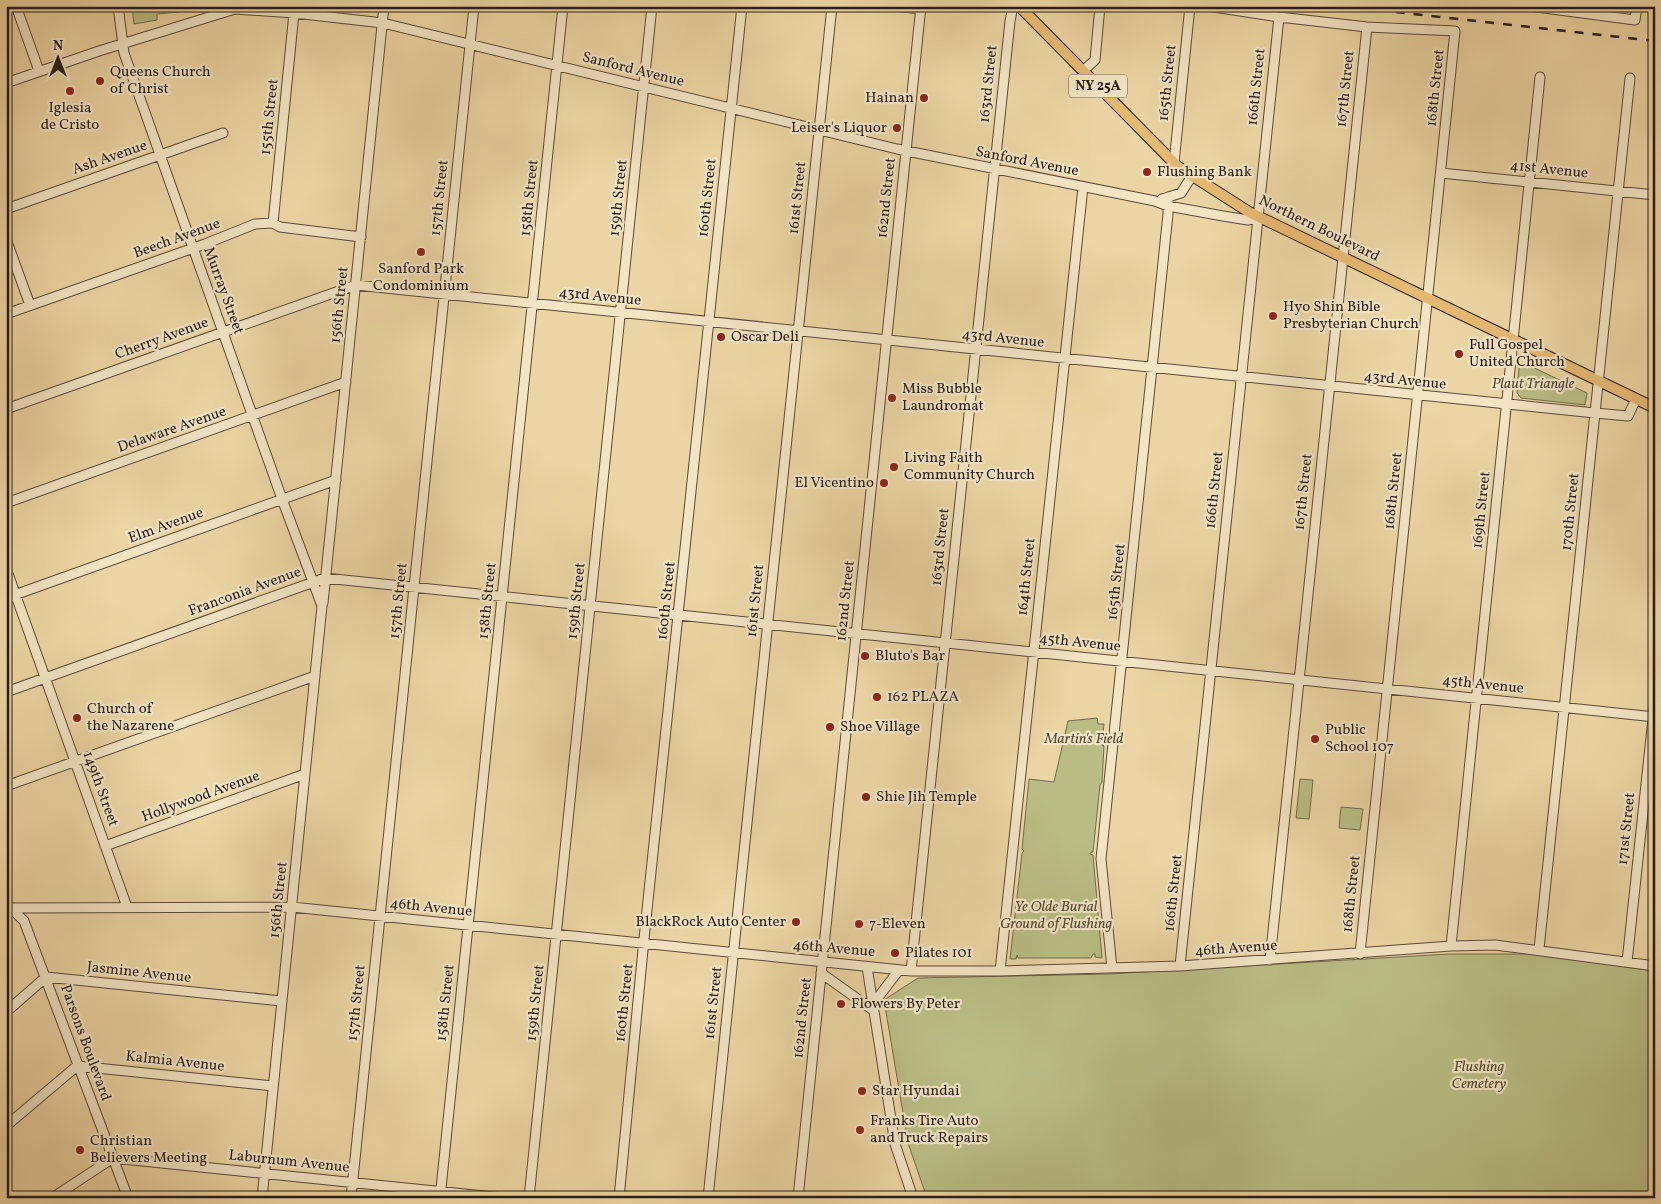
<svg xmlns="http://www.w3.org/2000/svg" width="1661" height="1204" font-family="Vollkorn,serif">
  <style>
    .green { fill: #b9bd85; stroke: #726c4c }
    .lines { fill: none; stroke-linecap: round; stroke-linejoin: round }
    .minor-casing { stroke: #5a4a38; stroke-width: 11 }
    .major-casing { stroke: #2a1c14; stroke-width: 12 }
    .minor { stroke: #f3e4c4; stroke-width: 9 }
    .major { stroke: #e6ba72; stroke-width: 10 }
    .rail { stroke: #2a1c14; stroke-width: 2.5; stroke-dasharray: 9 9; stroke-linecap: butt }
    .poi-dot { fill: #8f2418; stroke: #f3e4c4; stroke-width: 2 }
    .labels { text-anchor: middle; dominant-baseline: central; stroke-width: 4.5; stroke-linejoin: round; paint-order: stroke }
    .shield { fill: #f3e4c4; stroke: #665849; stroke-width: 1 }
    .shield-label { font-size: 14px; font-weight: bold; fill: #2a1c14 }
    .street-label { font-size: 15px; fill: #2a1c14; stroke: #f3e4c4 }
    .poi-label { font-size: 15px; fill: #2a1c14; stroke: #f3e4c4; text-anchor: start }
    .park-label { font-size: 15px; font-style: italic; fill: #554c36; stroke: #f3e4c4 }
  </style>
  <rect width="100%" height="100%" fill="#ecd5a4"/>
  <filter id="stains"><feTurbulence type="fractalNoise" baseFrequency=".004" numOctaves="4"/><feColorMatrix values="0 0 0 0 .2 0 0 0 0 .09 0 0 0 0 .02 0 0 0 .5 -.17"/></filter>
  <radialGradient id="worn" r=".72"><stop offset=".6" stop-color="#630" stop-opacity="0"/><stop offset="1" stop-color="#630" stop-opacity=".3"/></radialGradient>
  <path class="green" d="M 132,6 L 191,6 L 179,10 L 179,12 L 157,14 L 157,20 L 134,24 Z
    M 1526,364 L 1587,393 L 1585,405 L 1521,398 L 1517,393 L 1519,367 Z
    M 1097,718 L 1098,724 L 1104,724 L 1102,745 L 1104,746 L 1102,782 L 1100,785 L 1093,852 L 1091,852 L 1090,854 L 1093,855 L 1102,958 L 1095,957 L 1095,954 L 1093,954 L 1091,958 L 1018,958 L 1017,955 L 1016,959 L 1010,959 L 1022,853 L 1024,851 L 1022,849 L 1029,779 L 1054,782 L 1068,721 Z
    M 1300,779 L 1313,780 L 1309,819 L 1296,818 Z
    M 1341,807 L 1363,809 L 1360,830 L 1339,828 Z
    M 1448,954 L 1540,954 L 1655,971 L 1655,1198 L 927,1198 L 908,1143 L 884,1000 L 918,978 L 1110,974 Z"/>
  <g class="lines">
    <g class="minor-casing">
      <path id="minor" d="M 16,6 L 39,71
        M 118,6 L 124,53 L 282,499 L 322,606 L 262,1198
        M 893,6 L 921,9
        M 1207,6 L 1279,17 L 1367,27 L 1455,31 L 1360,954
        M 1529,6 L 1635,20 L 1637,6
        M 1083,71 L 1095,60 L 1100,6
        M 6,83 L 99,51 L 235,9 L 294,13 L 383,23 L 897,149 L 1155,201 L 1168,206 L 1223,216 L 1248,220 L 1258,218
        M 1174,163 L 1190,6
        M 1441,173 L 1655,195
        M 1162,199 L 1181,193 L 1192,176
        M 6,209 L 223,133
        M 273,223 L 294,13
        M 6,239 L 30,305
        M 6,314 L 205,244 L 255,224 L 273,223 L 280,227 L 361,237
        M 6,409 L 356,285 L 1595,413 L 1628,416 L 1636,399
        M 6,503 L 346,382
        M 6,568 L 127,907
        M 6,598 L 336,480
        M 323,603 L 384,6
        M 6,692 L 325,578 L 1655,717
        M 6,786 L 315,676
        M 105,846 L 305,774
        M 9,906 L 24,921 L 128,1198
        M 6,908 L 292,907 L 911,971 L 1000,971 L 1180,966 L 1451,946 L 1495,945 L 1655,966
        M 1451,946 L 1540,77
        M 1539,949 L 1630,78
        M 1270,960 L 1367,27
        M 1627,962 L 1655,700
        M 1180,966 L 1279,17
        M 867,967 L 895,1144 L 913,1198
        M 1112,968 L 1101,859 L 1168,214 L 1168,197
        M 911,971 L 1010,21 L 1013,6
        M 1000,971 L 1083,187
        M 821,973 L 873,1010
        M 873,1004 L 899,970
        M 6,1012 L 46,977 L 282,1001
        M 6,1126 L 77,1066 L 273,1086
        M 52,1198 L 113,1158 L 504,1198
        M 351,1198 L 474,6
        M 440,1198 L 563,6
        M 529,1198 L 652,6
        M 619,1198 L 645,929 L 742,6
        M 708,1198 L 832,6
        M 798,1198 L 921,6"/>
    </g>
    <g class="major-casing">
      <path id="major" d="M 1019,6 L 1177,166 L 1249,212 L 1655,408"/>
    </g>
    <use href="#minor" class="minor"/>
    <use href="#major" class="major"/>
    <path class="rail" d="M 1342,6 L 1655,41"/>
  </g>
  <g class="poi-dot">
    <circle cx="100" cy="81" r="5"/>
    <circle cx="70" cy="91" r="5"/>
    <circle cx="924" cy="98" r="5"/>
    <circle cx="897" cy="128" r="5"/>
    <circle cx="1147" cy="172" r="5"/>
    <circle cx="421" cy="252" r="5"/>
    <circle cx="1273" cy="316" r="5"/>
    <circle cx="721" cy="337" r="5"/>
    <circle cx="1459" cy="354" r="5"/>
    <circle cx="892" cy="398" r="5"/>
    <circle cx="894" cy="467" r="5"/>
    <circle cx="884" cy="483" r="5"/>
    <circle cx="865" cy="656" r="5"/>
    <circle cx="877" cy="697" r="5"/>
    <circle cx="77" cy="718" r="5"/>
    <circle cx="830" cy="727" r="5"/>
    <circle cx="1315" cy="739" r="5"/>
    <circle cx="866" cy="797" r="5"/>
    <circle cx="796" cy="922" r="5"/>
    <circle cx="859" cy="924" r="5"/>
    <circle cx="895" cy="953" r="5"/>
    <circle cx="841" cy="1004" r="5"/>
    <circle cx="862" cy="1091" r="5"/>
    <circle cx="860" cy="1130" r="5"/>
    <circle cx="80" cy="1150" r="5"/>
  </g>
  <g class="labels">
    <rect class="shield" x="1069" y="74.5" width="58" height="23" rx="4"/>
    <g class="shield-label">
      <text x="1098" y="86">NY 25A</text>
    </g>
    <g class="street-label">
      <text transform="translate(633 70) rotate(14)">Sanford Avenue</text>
      <text transform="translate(1168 83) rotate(-84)">165th Street</text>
      <text transform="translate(989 84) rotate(-84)">163rd Street</text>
      <text transform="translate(1257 87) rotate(-84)">166th Street</text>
      <text transform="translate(1436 88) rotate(-84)">168th Street</text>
      <text transform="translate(1346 89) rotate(-84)">167th Street</text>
      <text transform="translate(270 117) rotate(-84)">155th Street</text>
      <text transform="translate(110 158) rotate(-19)">Ash Avenue</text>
      <text transform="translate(1027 162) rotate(11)">Sanford Avenue</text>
      <text transform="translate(1549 170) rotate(6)">41st Avenue</text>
      <text transform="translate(440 198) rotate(-84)">157th Street</text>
      <text transform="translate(530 198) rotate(-84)">158th Street</text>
      <text transform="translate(619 198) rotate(-84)">159th Street</text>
      <text transform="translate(708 198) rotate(-84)">160th Street</text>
      <text transform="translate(798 198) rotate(-84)">161st Street</text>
      <text transform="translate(887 198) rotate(-84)">162nd Street</text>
      <text transform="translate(1319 229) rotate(26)">Northern Boulevard</text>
      <text transform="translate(177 239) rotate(-20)">Beech Avenue</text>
      <text transform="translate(223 291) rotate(70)">Murray Street</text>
      <text transform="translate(600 297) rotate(6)">43rd Avenue</text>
      <text transform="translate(340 305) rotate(-84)">156th Street</text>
      <text transform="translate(162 339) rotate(-20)">Cherry Avenue</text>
      <text transform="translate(1003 339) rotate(6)">43rd Avenue</text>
      <text transform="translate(1405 381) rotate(6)">43rd Avenue</text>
      <text transform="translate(172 430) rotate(-19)">Delaware Avenue</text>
      <text transform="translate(1215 490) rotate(-84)">166th Street</text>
      <text transform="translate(1394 491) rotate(-84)">168th Street</text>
      <text transform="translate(1304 492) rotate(-84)">167th Street</text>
      <text transform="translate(1482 510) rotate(-84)">169th Street</text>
      <text transform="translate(1571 512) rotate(-84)">170th Street</text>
      <text transform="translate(166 526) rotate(-20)">Elm Avenue</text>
      <text transform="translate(941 547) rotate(-84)">163rd Street</text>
      <text transform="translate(1027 577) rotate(-84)">164th Street</text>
      <text transform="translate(1117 582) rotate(-84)">165th Street</text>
      <text transform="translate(245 592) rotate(-20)">Franconia Avenue</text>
      <text transform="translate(399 601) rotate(-84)">157th Street</text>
      <text transform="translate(488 601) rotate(-84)">158th Street</text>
      <text transform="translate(577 601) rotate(-84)">159th Street</text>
      <text transform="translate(667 601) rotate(-84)">160th Street</text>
      <text transform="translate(756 601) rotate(-84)">161st Street</text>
      <text transform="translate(846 601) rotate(-84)">162nd Street</text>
      <text transform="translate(1080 643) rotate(6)">45th Avenue</text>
      <text transform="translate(1483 685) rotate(6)">45th Avenue</text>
      <text transform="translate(100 789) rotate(70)">149th Street</text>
      <text transform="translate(201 797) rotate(-20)">Hollywood Avenue</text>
      <text transform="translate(1627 829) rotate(-84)">171st Street</text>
      <text transform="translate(1174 893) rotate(-84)">166th Street</text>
      <text transform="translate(1352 894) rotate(-84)">168th Street</text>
      <text transform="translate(279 900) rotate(-84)">156th Street</text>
      <text transform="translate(431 908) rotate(6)">46th Avenue</text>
      <text transform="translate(834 949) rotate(5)">46th Avenue</text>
      <text transform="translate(1236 949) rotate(-4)">46th Avenue</text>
      <text transform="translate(139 973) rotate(6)">Jasmine Avenue</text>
      <text transform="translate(357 1003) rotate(-84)">157th Street</text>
      <text transform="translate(446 1003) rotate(-84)">158th Street</text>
      <text transform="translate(536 1003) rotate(-84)">159th Street</text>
      <text transform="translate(625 1003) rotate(-84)">160th Street</text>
      <text transform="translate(714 1003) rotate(-84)">161st Street</text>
      <text transform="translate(803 1018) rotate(-84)">162nd Street</text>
      <text transform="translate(85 1043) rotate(70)">Parsons Boulevard</text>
      <text transform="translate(175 1062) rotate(6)">Kalmia Avenue</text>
      <text transform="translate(289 1162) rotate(6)">Laburnum Avenue</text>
    </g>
    <g class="poi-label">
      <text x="110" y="72">Queens Church<tspan x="110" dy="17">of Christ</tspan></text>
      <text x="914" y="98" text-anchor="end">Hainan</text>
      <text x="70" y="108" text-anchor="middle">Iglesia<tspan x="70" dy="17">de Cristo</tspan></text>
      <text x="887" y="128" text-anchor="end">Leiser's Liquor</text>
      <text x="1157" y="172">Flushing Bank</text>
      <text x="421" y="269" text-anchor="middle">Sanford Park<tspan x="421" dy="17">Condominium</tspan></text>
      <text x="1283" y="307">Hyo Shin Bible<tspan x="1283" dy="17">Presbyterian Church</tspan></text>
      <text x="731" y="337">Oscar Deli</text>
      <text x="1469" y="345">Full Gospel<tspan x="1469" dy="17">United Church</tspan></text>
      <text x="902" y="389">Miss Bubble<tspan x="902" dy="17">Laundromat</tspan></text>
      <text x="904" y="458">Living Faith<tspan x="904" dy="17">Community Church</tspan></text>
      <text x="874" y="483" text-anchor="end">El Vicentino</text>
      <text x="875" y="656">Bluto's Bar</text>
      <text x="887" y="697">162 PLAZA</text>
      <text x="87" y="709">Church of<tspan x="87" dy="17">the Nazarene</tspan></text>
      <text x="840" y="727">Shoe Village</text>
      <text x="1325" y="730">Public<tspan x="1325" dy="17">School 107</tspan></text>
      <text x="876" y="797">Shie Jih Temple</text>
      <text x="786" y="922" text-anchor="end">BlackRock Auto Center</text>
      <text x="869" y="924">7-Eleven</text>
      <text x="905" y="953">Pilates 101</text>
      <text x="851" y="1004">Flowers By Peter</text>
      <text x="872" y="1091">Star Hyundai</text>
      <text x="870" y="1121">Franks Tire Auto<tspan x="870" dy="17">and Truck Repairs</tspan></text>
      <text x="90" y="1141">Christian<tspan x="90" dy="17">Believers Meeting</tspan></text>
    </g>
    <g class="park-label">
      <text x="1533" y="384">Plaut Triangle</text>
      <text x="1084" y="739">Martin's Field</text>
      <text x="1056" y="907">Ye Olde Burial<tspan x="1056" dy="17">Ground of Flushing</tspan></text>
      <text x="1479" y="1067">Flushing<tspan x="1479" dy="17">Cemetery</tspan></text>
    </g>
  </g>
  <rect width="1661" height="1204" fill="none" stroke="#ecd5a4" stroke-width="25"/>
  <rect x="8" y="8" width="1646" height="1189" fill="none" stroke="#2a1c14" stroke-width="2.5"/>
  <rect x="12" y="12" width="1636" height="1179" fill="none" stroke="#2a1c14"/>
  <g transform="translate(58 58)" stroke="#f3e4c4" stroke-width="4" paint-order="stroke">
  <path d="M0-4L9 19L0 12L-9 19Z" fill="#2a1c14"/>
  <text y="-8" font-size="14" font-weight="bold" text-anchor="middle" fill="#2a1c14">N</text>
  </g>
  <rect width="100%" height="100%" filter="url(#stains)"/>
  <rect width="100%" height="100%" fill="url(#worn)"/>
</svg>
